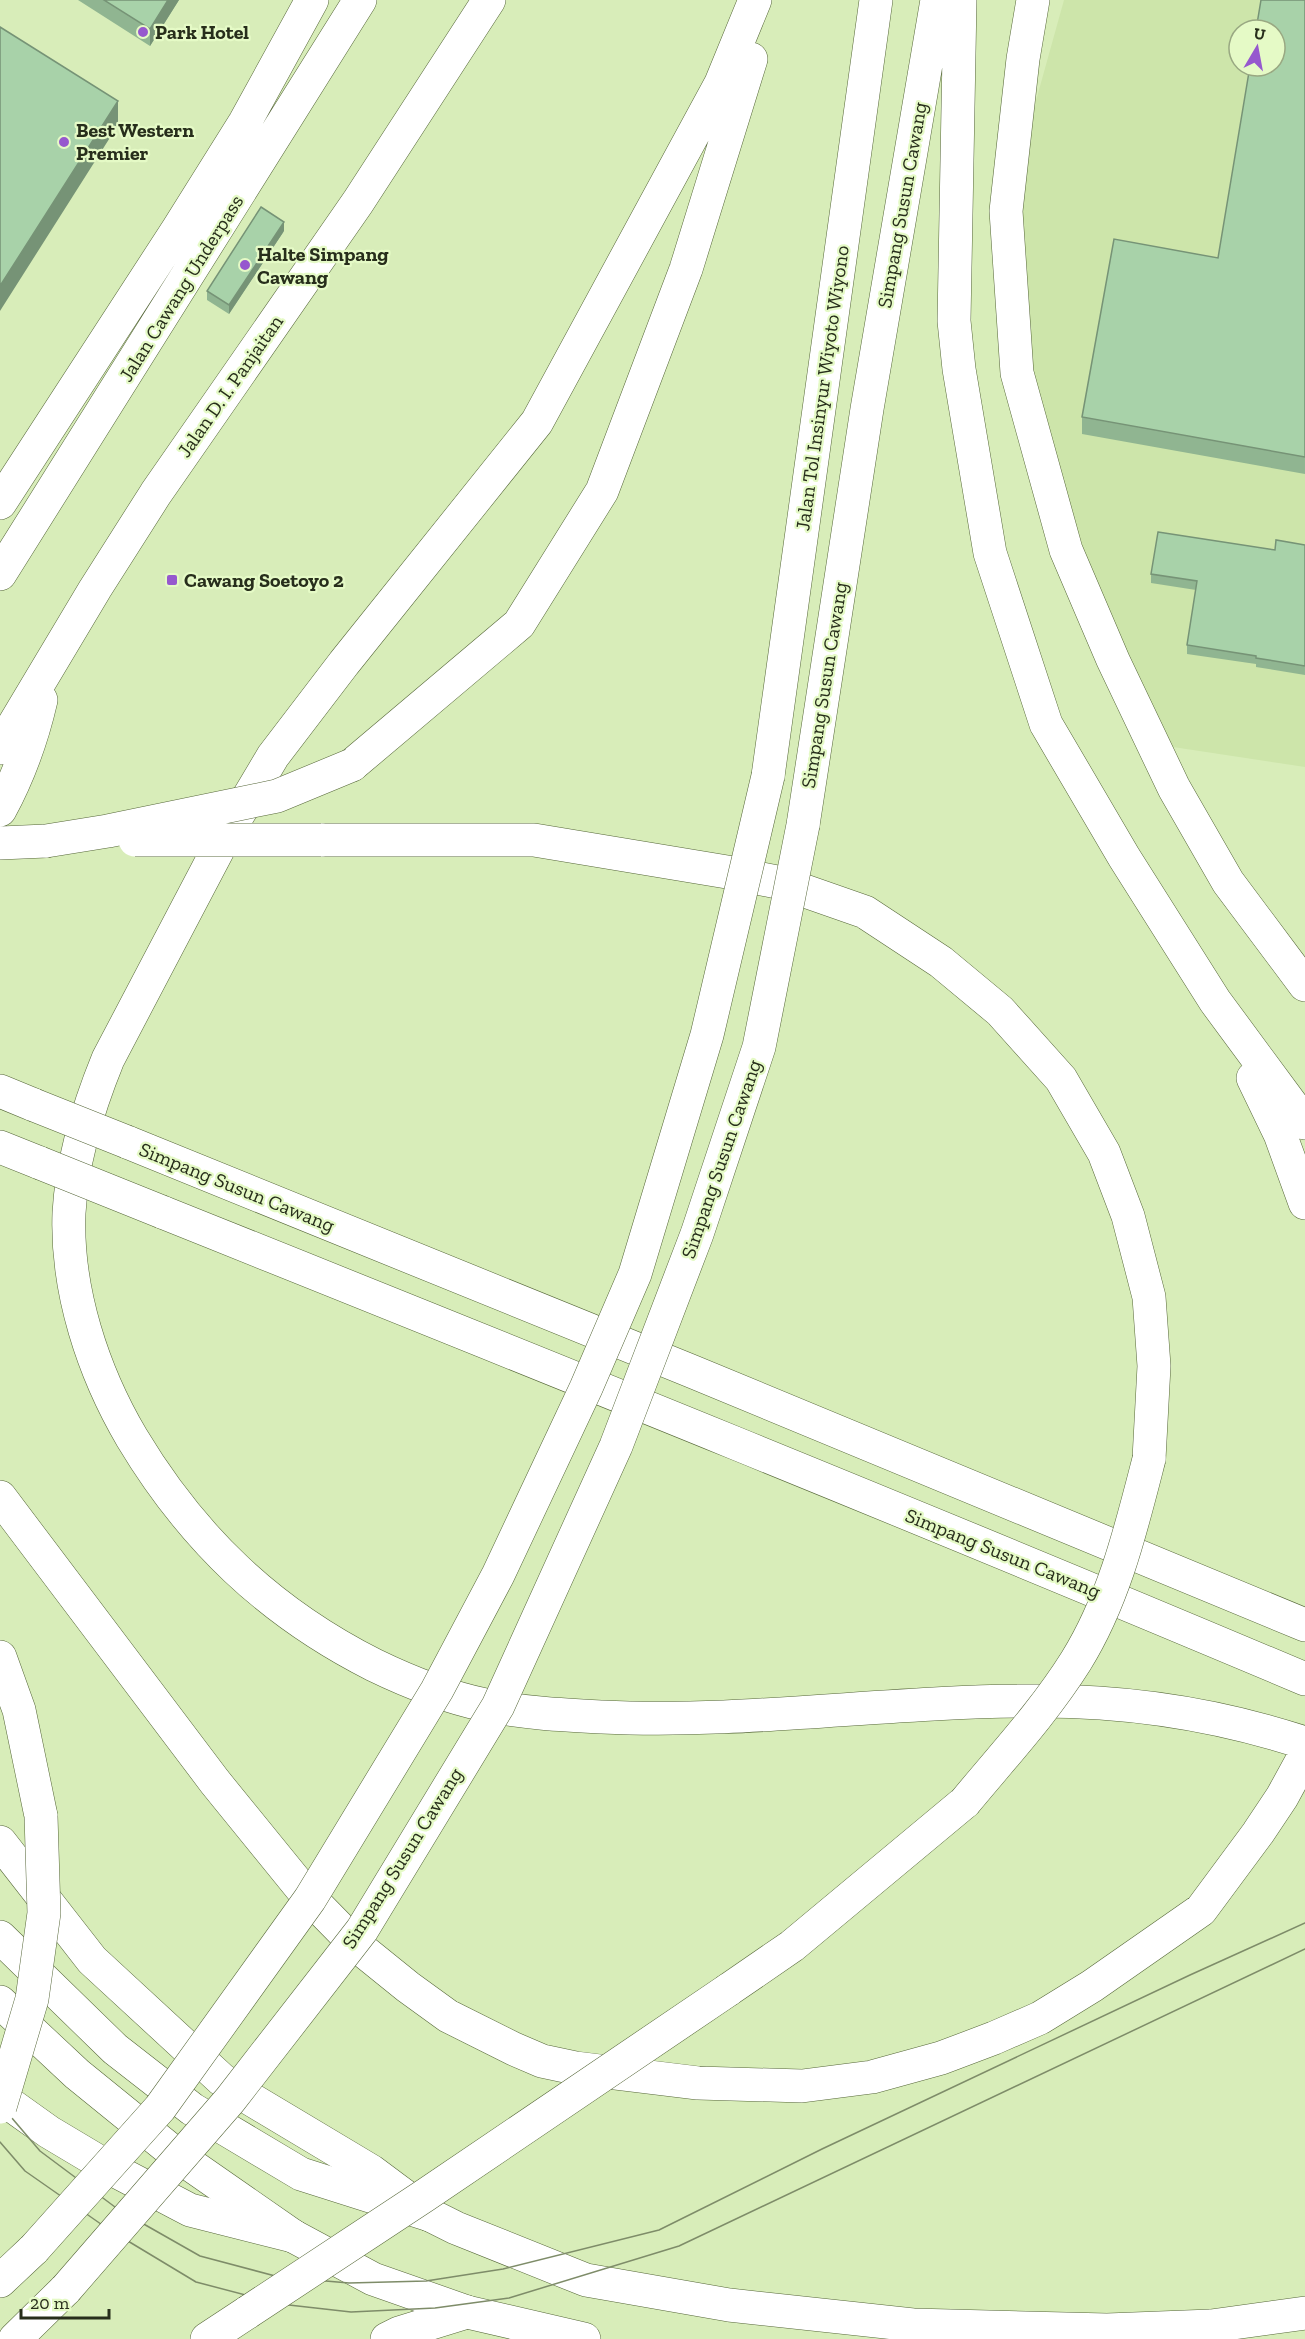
<svg xmlns="http://www.w3.org/2000/svg" width="1305" height="2339" font-family="'Zilla Slab',serif">
  <style>
    .built { fill: #cde5aa; fill-rule: evenodd }
    .lines { fill: none; stroke-linecap: round; stroke-linejoin: round }
    .secondary-casing { stroke: #566739; stroke-width: 34 }
    .primary-casing { stroke: #566739; stroke-width: 34 }
    .highway-casing { stroke: #566739; stroke-width: 34 }
    .secondary { stroke: #fff; stroke-width: 33 }
    .primary { stroke: #fff; stroke-width: 33 }
    .highway { stroke: #fff; stroke-width: 33 }
    .tram { stroke: #7e8c69; stroke-width: 1.5 }
    .highway-bridge-casing { stroke: #566739; stroke-width: 34; stroke-linecap: butt }
    .highway-bridge { stroke: #fff; stroke-width: 33 }
    .wall { fill: #90b591 }
    .shaded-wall { fill: #769376 }
    .building { fill: #a8d2a9; stroke: #769376; stroke-width: 1.5 }
    .poi-dot { fill: #9658ce; stroke: #e5fac6; stroke-width: 2 }
    .labels { text-anchor: middle; dominant-baseline: central; stroke-width: 4.5; stroke-linejoin: round; paint-order: stroke }
    .poi-label { font-size: 20px; font-weight: bold; fill: #272e1b; stroke: #e5fac6; text-anchor: start }
    .street-label { font-size: 20px; fill: #272e1b; stroke: #e5fac6 }
  </style>
  <rect width="100%" height="100%" fill="#d8edb9"/>
  <path class="built" d="M 1064,0 L 1305,0 L 1305,767 L 1140,742 L 1013,377 L 1022,151 ZM 1239,30 L 1275,30 L 1275,66 L 1239,66 Z"/>
  <g class="lines">
    <g class="secondary-casing">
      <path id="secondary" d="M 1033,0 L 1023,59 L 1006,211 L 1017,373 L 1066,550 L 1113,660 L 1174,788 L 1228,882 L 1305,985
        M 387,2339 L 399,2333 L 467,2312"/>
    </g>
    <g class="primary-casing">
      <path id="primary" d="M 0,1937 L 115,2049 L 192,2109 L 301,2174 L 430,2215 L 456,2228 L 586,2280 L 729,2305 L 913,2325 L 1107,2330 L 1211,2326 L 1305,2313
        M 0,2002 L 77,2074 L 178,2156 L 293,2236 L 373,2279 L 467,2312 L 584,2339"/>
    </g>
    <g class="highway-casing">
      <path id="highway" d="M 755,0 L 721,83 L 537,422 L 344,663 L 273,756 L 223,840 L 108,1059 C 88,1108 72,1159 69,1213 C 66,1290 93,1372 132,1438 C 192,1538 269,1612 374,1665 C 409,1682 447,1697 485,1705 C 523,1713 563,1715 602,1717 C 749,1724 894,1700 1040,1701 C 1129,1701 1220,1715 1305,1743
        M 960,0 L 954,321 L 959,369 L 990,553 L 1046,724 L 1124,857 L 1215,1001 L 1305,1123
        M 0,503 L 178,229 L 245,122 L 312,0
        M 0,574 L 360,0
        M 0,748 L 95,589 L 156,493 L 358,202 L 489,0
        M 352,765 L 519,624 L 602,491 L 686,269 L 751,59
        M 768,776 L 876,0
        M 0,810 C 19,775 32,739 41,700
        M 803,825 L 867,409 L 937,0
        M 321,840 L 534,840 L 727,872 L 782,883 L 865,912 L 941,962 L 1000,1011 L 1061,1079 L 1104,1153 L 1128,1216 L 1149,1297 L 1154,1366 L 1149,1459
        M 0,843 L 46,841
        M 1253,1078 L 1280,1134 L 1305,1203
        M 0,1091 L 34,1105
        M 127,1142 L 691,1371 L 1305,1625
        M 0,1147 L 40,1163
        M 162,1212 C 544,1365 926,1519 1305,1679
        M 0,1497 L 215,1782 L 306,1894 L 356,1945 L 408,1987 L 448,2016 L 514,2049 L 542,2061 L 575,2068 L 698,2083 L 802,2086 L 872,2077 L 941,2058 L 994,2038 L 1040,2018 L 1092,1986 L 1201,1910 L 1258,1833 L 1282,1797 L 1305,1755
        M 0,1657 L 19,1710 L 41,1816
        M 0,1842 L 92,1960 L 221,2079 L 239,2092 L 371,2171 L 430,2215
        M 728,1990 L 792,1946 L 965,1802
        M 0,2097 L 49,2132 L 106,2166 L 190,2210 L 293,2236
        M 0,2281 L 34,2249
        M 15,2339 L 66,2289
        M 207,2339 L 248,2312"/>
    </g>
    <use href="#secondary" class="secondary"/>
    <use href="#primary" class="primary"/>
    <use href="#highway" class="highway"/>
    <path class="tram" d="M 0,2104 L 40,2151 L 119,2210 L 200,2256 L 279,2277 L 349,2283 L 426,2281 L 503,2269 L 659,2230 L 822,2149 L 1190,1975 L 1305,1923
      M 0,2142 L 25,2171 L 108,2229 L 196,2282 L 280,2304 L 351,2312 L 435,2308 L 509,2298 L 679,2246 L 1305,1949"/>
    <g class="highway-bridge-casing">
      <path id="highway-bridge" d="M 135,840 L 321,840
        M 46,841 L 108,831 L 277,796 L 352,765
        M 34,1105 L 127,1142
        M 40,1163 L 162,1212
        M 965,1802 C 1003,1756 1044,1712 1076,1661 C 1114,1600 1131,1529 1149,1459
        M 0,2107 L 32,1999 L 44,1913 L 41,1816
        M 34,2249 L 160,2108 L 310,1899 L 437,1690 L 498,1575 L 586,1388 L 635,1274 L 707,1035 L 768,776
        M 66,2289 L 230,2100 L 362,1930 L 498,1706 L 616,1446 L 697,1234 L 759,1047 L 803,825
        M 248,2312 L 424,2196 L 728,1990"/>
    </g>
    <use href="#highway-bridge" class="highway-bridge"/>
  </g>
  <path class="wall" d="M 78,0 L 179,0 L 150,46 Z
    M 1305,0 L 1305,474 L 1082,434 L 1082,417 L 1218,258 Z
    M 284,231 L 229,314 L 207,300 L 207,291 Z
    M 1305,545 L 1305,675 L 1256,667 L 1256,664 L 1187,654 L 1187,645 L 1196,590 L 1151,583 L 1151,574 Z"/>
  <path class="shaded-wall" d="M 168,0 L 179,0 L 150,46 L 150,29 Z
    M 118,101 L 118,125 L 0,311 L 0,286 Z
    M 284,222 L 284,231 L 229,314 L 229,305 Z"/>
  <path class="building" d="M 104,0 L 168,0 L 150,29 Z
    M 1261,0 L 1305,0 L 1305,457 L 1082,417 L 1114,239 L 1218,258 L 1250,66 L 1275,66 L 1275,30 L 1256,30 Z
    M 0,27 L 118,101 L 0,286 Z
    M 261,207 L 284,222 L 229,305 L 207,291 Z
    M 1158,532 L 1275,550 L 1276,540 L 1305,545 L 1305,666 L 1256,658 L 1256,656 L 1187,645 L 1197,581 L 1151,574 Z"/>
  <g class="poi-dot">
    <circle cx="143" cy="32" r="6"/>
    <circle cx="64" cy="142" r="6"/>
    <circle cx="245" cy="265" r="6"/>
    <rect x="166" y="574" width="12" height="12" rx="3"/>
  </g>
  <g class="labels">
    <g class="poi-label">
      <text x="155" y="32">Park Hotel</text>
      <text x="76" y="130">Best Western<tspan x="76" dy="23">Premier</tspan></text>
      <text x="257" y="254">Halte Simpang<tspan x="257" dy="23">Cawang</tspan></text>
      <text x="184" y="580">Cawang Soetoyo 2</text>
    </g>
    <g class="street-label">
      <text transform="translate(902 205) rotate(-80)">Simpang Susun Cawang</text>
      <text transform="translate(181 288) rotate(-58)">Jalan Cawang Underpass</text>
      <text transform="translate(230 386) rotate(-55)">Jalan D. I. Panjaitan</text>
      <text transform="translate(822 388) rotate(-82)">Jalan Tol Insinyur Wiyoto Wiyono</text>
      <text transform="translate(824 685) rotate(-81)">Simpang Susun Cawang</text>
      <text transform="translate(721 1159) rotate(-71)">Simpang Susun Cawang</text>
      <text transform="translate(237 1187) rotate(22)">Simpang Susun Cawang</text>
      <text transform="translate(1003 1553) rotate(22)">Simpang Susun Cawang</text>
      <text transform="translate(402 1858) rotate(-58)">Simpang Susun Cawang</text>
    </g>
  </g>
  <g transform="translate(1257 48) rotate(10)"><circle r="28" fill="#e5fac6" stroke="#99a882" stroke-width="1.5"/>
  <path d="M0-4.5L10 22L0 15L-10 22Z" fill="#9658ce"/>
  <text y="-9" font-size="16" font-weight="bold" text-anchor="middle" fill="#272e1b">U</text>
  </g>
  <path d="M21 2309v9h88v-9" fill="none" stroke="#272e1b" stroke-width="3"/>
  <text x="30" y="2309" font-size="18" fill="#272e1b" stroke="#e5fac6" stroke-width="4.5" paint-order="stroke">20 m</text>
</svg>
